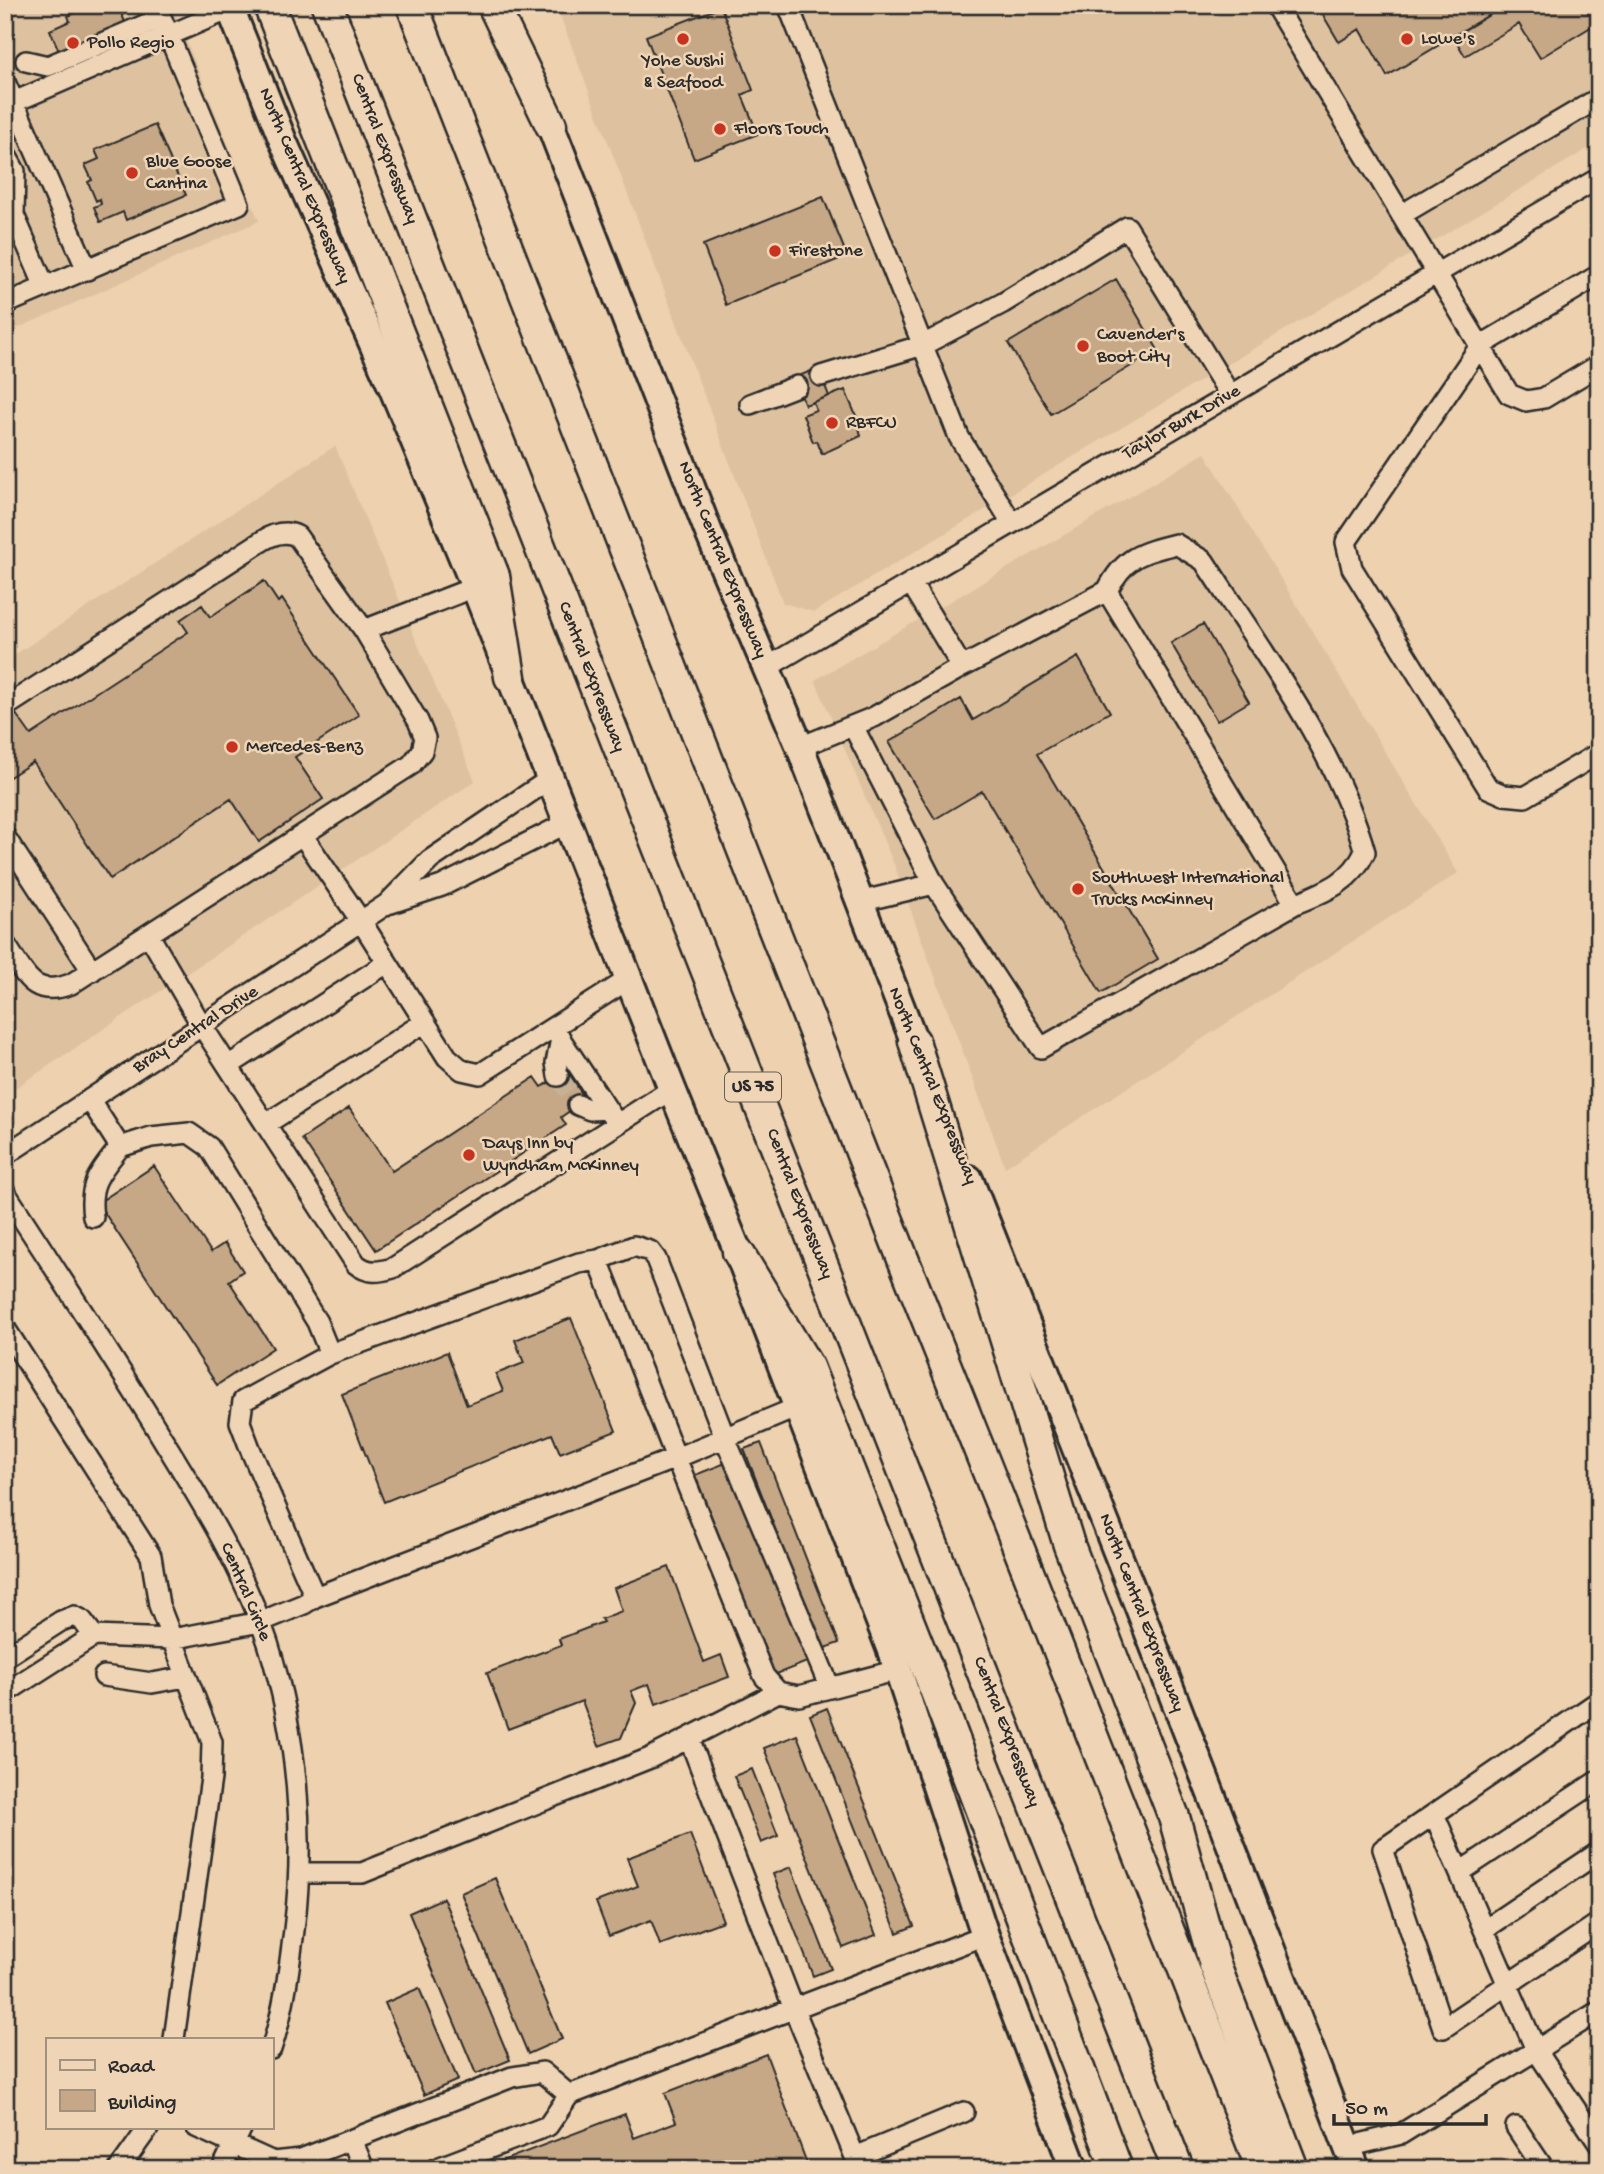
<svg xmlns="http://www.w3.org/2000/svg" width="1604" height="2174" font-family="'Gochi Hand',sans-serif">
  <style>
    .built { fill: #dec2a0 }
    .building { fill: #c6a886; stroke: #2b2b2b; stroke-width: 2 }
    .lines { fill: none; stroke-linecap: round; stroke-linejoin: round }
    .minor-tunnel { stroke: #c7b094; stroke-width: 19; stroke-dasharray: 19 10; stroke-linecap: butt }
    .minor-casing { stroke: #2b2b2b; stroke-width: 24 }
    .major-casing { stroke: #2b2b2b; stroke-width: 32 }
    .highway-casing { stroke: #2b2b2b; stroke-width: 35 }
    .minor { stroke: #efd5b6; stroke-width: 19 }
    .major { stroke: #efd5b6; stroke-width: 26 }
    .highway { stroke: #efd5b6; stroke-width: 30 }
    .poi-dot { fill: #c8321e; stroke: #efd5b6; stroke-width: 2.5 }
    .labels { text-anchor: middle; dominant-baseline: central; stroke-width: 5; stroke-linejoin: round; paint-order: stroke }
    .shield { fill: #efd5b6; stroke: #665e55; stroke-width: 2 }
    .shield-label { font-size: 18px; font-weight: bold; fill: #2b2b2b }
    .poi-label { font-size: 19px; fill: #2b2b2b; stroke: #efd5b6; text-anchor: start }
    .street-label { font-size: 19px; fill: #2b2b2b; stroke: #efd5b6 }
  </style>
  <rect width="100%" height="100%" fill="#eed1ae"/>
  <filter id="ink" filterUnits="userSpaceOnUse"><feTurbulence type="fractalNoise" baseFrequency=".0143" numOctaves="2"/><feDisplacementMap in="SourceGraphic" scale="14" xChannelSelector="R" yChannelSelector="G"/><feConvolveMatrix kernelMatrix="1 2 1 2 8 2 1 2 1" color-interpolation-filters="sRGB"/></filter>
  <g filter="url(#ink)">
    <path class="built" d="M 5,5 L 172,5 L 259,221 L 5,334 Z
      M 556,5 L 1599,5 L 1599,142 L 814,612 L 783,603 Z
      M 335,446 L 475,781 L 5,1095 L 5,661 Z
      M 1205,453 L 1458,873 L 1005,1167 L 893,862 L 815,680 Z"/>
    <path class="building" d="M 93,5 L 96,12 L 118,5 L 127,27 L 61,56 L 50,30 L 70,21 L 68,16 Z
      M 1317,5 L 1506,5 L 1387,76 L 1360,29 L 1339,42 Z
      M 1506,5 L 1599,5 L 1599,22 L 1540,58 L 1519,24 L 1465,56 L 1453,36 Z
      M 721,7 L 753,90 L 742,95 L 758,134 L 694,159 L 646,36 Z
      M 155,125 L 186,195 L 126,220 L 123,212 L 100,222 L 94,207 L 101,204 L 100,199 L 96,201 L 88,182 L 92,180 L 85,165 L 99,159 L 95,150 Z
      M 823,197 L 847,256 L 726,305 L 703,245 Z
      M 1116,279 L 1158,350 L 1051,414 L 1008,343 Z
      M 818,368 L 829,396 L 805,405 L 794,378 Z
      M 845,390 L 857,418 L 861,436 L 822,454 L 817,441 L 813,442 L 803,415 L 816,410 L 813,402 Z
      M 264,581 L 278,602 L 282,599 L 359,715 L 295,757 L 323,799 L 259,842 L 231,799 L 110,879 L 33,762 L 5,780 L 5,721 L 16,714 L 31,735 L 188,632 L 180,620 L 202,605 L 210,617 Z
      M 1203,624 L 1249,702 L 1217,721 L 1171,643 Z
      M 1078,657 L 1110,712 L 1037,754 L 1158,959 L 1101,993 L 982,791 L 935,819 L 889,742 L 961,699 L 973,720 Z
      M 567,1071 L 586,1100 L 561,1117 L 566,1125 L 376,1250 L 302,1139 L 349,1108 L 392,1171 L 535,1077 L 542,1087 Z
      M 154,1166 L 211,1252 L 225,1243 L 243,1271 L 229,1281 L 273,1348 L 217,1385 L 98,1203 Z
      M 571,1318 L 616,1431 L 560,1453 L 552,1434 L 384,1502 L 342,1394 L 447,1352 L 467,1405 L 503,1391 L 496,1374 L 524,1363 L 515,1340 Z
      M 761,1443 L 839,1643 L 822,1649 L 744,1449 Z
      M 728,1462 L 807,1662 L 774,1675 L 695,1475 Z
      M 669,1567 L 704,1662 L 721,1655 L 729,1677 L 656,1704 L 649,1684 L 631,1691 L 636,1703 L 621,1738 L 599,1746 L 582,1701 L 508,1729 L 487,1673 L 561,1645 L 559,1639 L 603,1622 L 601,1619 L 622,1611 L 614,1588 Z
      M 827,1708 L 914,1926 L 897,1933 L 810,1715 Z
      M 797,1735 L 876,1935 L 843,1948 L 764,1748 Z
      M 752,1769 L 778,1836 L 761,1843 L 734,1776 Z
      M 690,1834 L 723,1921 L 660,1945 L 651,1920 L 609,1936 L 596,1902 L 638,1886 L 627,1858 Z
      M 791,1867 L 831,1969 L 813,1976 L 773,1874 Z
      M 495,1878 L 562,2039 L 528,2054 L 461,1893 Z
      M 443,1898 L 510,2060 L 476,2074 L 409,1913 Z
      M 419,1988 L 458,2080 L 424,2095 L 385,2003 Z
      M 766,2054 L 809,2169 L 481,2169 L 625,2114 L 634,2138 L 676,2122 L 665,2093 Z"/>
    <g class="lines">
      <path class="minor-tunnel" d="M 558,1076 L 578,1105"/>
      <g class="minor-casing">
        <path id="minor" d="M 788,5 L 959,437 L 1012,523
          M 1275,5 L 1509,394 L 1526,401 L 1544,398 L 1599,365
          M 26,61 L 48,66 L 161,18
          M 5,82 L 87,270
          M 14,102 L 230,9
          M 5,153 L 15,171 L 14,215 L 45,287 L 5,304
          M 1401,215 L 1599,98
          M 1599,275 L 1480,346 L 1346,542 L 1352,568 L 1488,788 L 1504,795 L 1525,797 L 1599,753
          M 45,287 L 239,204 L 156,5
          M 821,376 L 923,345 L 1003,303 L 1127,227 L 1230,395
          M 750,404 L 797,386
          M 1107,591 C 1124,557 1140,553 1176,544 L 1204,561 C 1261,650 1336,749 1365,852 C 1350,883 1326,891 1295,904
          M 766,668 L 1599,178
          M 5,707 L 262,541 C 273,534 285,530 297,536 L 364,630
          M 853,726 L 934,884
          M 800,747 L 874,717 L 962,667
          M 303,836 L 361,921 L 447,1057 L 462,1070 L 480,1074 L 629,979
          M 5,837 L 92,971
          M 859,902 L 934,884 L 1041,1048 L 1295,904 L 1107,591 L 962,667 L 911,583
          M 391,903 L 442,886 L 567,823
          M 149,935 L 202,1026 L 356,1264 C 368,1274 379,1272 393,1268 L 672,1089
          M 5,944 C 25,973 31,999 71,984 L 411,765 L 422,751 L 425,738 L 418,721 L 364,630 L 475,587
          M 553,1028 L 617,1124
          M 228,1066 L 387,963
          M 558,1076 L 556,1063 L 561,1039
          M 90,1100 L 120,1147 L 151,1137 L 189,1133 L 209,1147 L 317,1322 L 330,1354
          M 578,1105 L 590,1110 L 607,1109
          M 266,1124 L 425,1022
          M 5,1155 L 387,904 L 430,860 L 550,779
          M 5,1192 C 59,1275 113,1357 164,1441 C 204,1506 244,1571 268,1643 C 297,1735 306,1834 294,1930 C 289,1970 284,2011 271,2049
          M 93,1217 C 88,1183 100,1172 120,1147
          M 598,1260 L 634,1246 L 650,1251 L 656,1259 L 725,1438 L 830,1688
          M 5,1328 L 151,1556 L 159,1605 L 212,1742 L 211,1778 L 174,2039
          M 315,1597 L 676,1458 L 764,1676 L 778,1692 L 799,1696 L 898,1670
          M 5,1657 L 61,1621 L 74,1616 L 82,1620 L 94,1636
          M 104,1676 L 152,1683 L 186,1677
          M 5,1693 L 94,1636 L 172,1639 L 260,1622 L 304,1604 L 315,1597 L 251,1451 L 240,1422 L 243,1401 L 330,1354 L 579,1263 L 598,1260 L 676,1458 L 798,1407
          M 1599,1701 L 1383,1849 L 1443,2028 L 1599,1923
          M 689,1738 L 794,2009 L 860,2169
          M 1434,1814 L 1536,2050 L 1599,2144
          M 1460,1872 L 1599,1780
          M 299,1873 L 362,1873 L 650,1758 L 778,1692
          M 1485,1929 L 1599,1852
          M 196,2127 L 273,2162 L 301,2159 L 512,2077 L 542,2072 L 569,2095
          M 1516,2127 L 1544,2169
          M 352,2140 L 364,2169
          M 1347,2147 L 1401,2134 L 1599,2011
          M 855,2157 L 964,2112
          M 119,2169 L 149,2127
          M 222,2169 L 242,2127
          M 435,2169 L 548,2126 L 569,2095 L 985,1935"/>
      </g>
      <g class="major-casing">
        <path id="major" d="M 229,5 L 283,141 L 393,389 L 475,587 L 672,1089 L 738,1252 L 895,1661 L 985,1935 L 1074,2169
          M 543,106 L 709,533 L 800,747 L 921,1059
          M 969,1179 L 1138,1605 L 1356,2169"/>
      </g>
      <g class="highway-casing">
        <path id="highway" d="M 269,5 L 494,576 L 510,677
          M 327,5 L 1178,2169
          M 412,5 L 903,1259 L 1027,1569 L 1262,2169
          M 493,5 L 551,125
          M 914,1041 L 1069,1545 L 1174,1817 L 1215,1965 L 1293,2169
          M 738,1252 L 808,1367 L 927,1668 L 1117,2169"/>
      </g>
      <use href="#minor" class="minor"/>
      <use href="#major" class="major"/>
      <use href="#highway" class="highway"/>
    </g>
  </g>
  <g class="poi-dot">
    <circle cx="683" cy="39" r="7"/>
    <circle cx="1407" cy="39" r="7"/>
    <circle cx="73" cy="43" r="7"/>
    <circle cx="720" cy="129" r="7"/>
    <circle cx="132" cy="173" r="7"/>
    <circle cx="775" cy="251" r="7"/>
    <circle cx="1083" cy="346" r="7"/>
    <circle cx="832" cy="423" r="7"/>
    <circle cx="232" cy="747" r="7"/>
    <circle cx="1078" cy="889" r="7"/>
    <circle cx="469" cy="1155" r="7"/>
  </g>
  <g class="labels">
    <rect class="shield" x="725" y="1072.5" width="56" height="29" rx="5"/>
    <g class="shield-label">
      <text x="753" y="1087">US 75</text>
    </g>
    <g class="poi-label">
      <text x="1421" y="39">Lowe's</text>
      <text x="87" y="43">Pollo Regio</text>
      <text x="683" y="61" text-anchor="middle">Yohe Sushi<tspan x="683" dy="22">&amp; Seafood</tspan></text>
      <text x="734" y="129">Floors Touch</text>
      <text x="146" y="162">Blue Goose<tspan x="146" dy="22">Cantina</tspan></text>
      <text x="789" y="251">Firestone</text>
      <text x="1097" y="335">Cavender's<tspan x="1097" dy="22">Boot City</tspan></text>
      <text x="846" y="423">RBFCU</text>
      <text x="246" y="747">Mercedes-Benz</text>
      <text x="1092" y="878">Southwest International<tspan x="1092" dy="22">Trucks McKinney</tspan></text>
      <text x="483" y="1144">Days Inn by<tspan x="483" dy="22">Wyndham McKinney</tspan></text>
    </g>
    <g class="street-label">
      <text transform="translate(384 149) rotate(69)">Central Expressway</text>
      <text transform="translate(304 186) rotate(67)">North Central Expressway</text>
      <text transform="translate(1182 423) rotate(-30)">Taylor Burk Drive</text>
      <text transform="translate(722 560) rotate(68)">North Central Expressway</text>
      <text transform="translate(591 677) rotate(69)">Central Expressway</text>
      <text transform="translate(196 1030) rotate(-33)">Bray Central Drive</text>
      <text transform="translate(932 1086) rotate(68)">North Central Expressway</text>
      <text transform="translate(799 1204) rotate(69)">Central Expressway</text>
      <text transform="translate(245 1592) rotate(67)">Central Circle</text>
      <text transform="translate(1141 1613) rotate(69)">North Central Expressway</text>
      <text transform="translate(1006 1732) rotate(69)">Central Expressway</text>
    </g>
  </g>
  <rect width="1604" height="2174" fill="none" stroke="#efd5b6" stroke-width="28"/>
  <rect x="14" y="14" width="1576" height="2146" fill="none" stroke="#2b2b2b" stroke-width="2.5" filter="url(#ink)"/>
  <rect x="46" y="2038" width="228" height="91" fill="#efd5b6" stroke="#a1917e" stroke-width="2"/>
  <rect x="60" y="2060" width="35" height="10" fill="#efd5b6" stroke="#a1917e" stroke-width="2"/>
  <text x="108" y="2072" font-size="21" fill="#2b2b2b">Road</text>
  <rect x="60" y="2090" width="35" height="21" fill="#c6a886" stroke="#a1917e" stroke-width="2"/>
  <text x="108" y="2108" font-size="21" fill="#2b2b2b">Building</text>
  <path d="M1334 2114v10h152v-10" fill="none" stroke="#2b2b2b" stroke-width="3.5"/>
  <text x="1345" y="2114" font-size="21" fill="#2b2b2b" stroke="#efd5b6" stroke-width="5" paint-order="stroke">50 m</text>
</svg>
